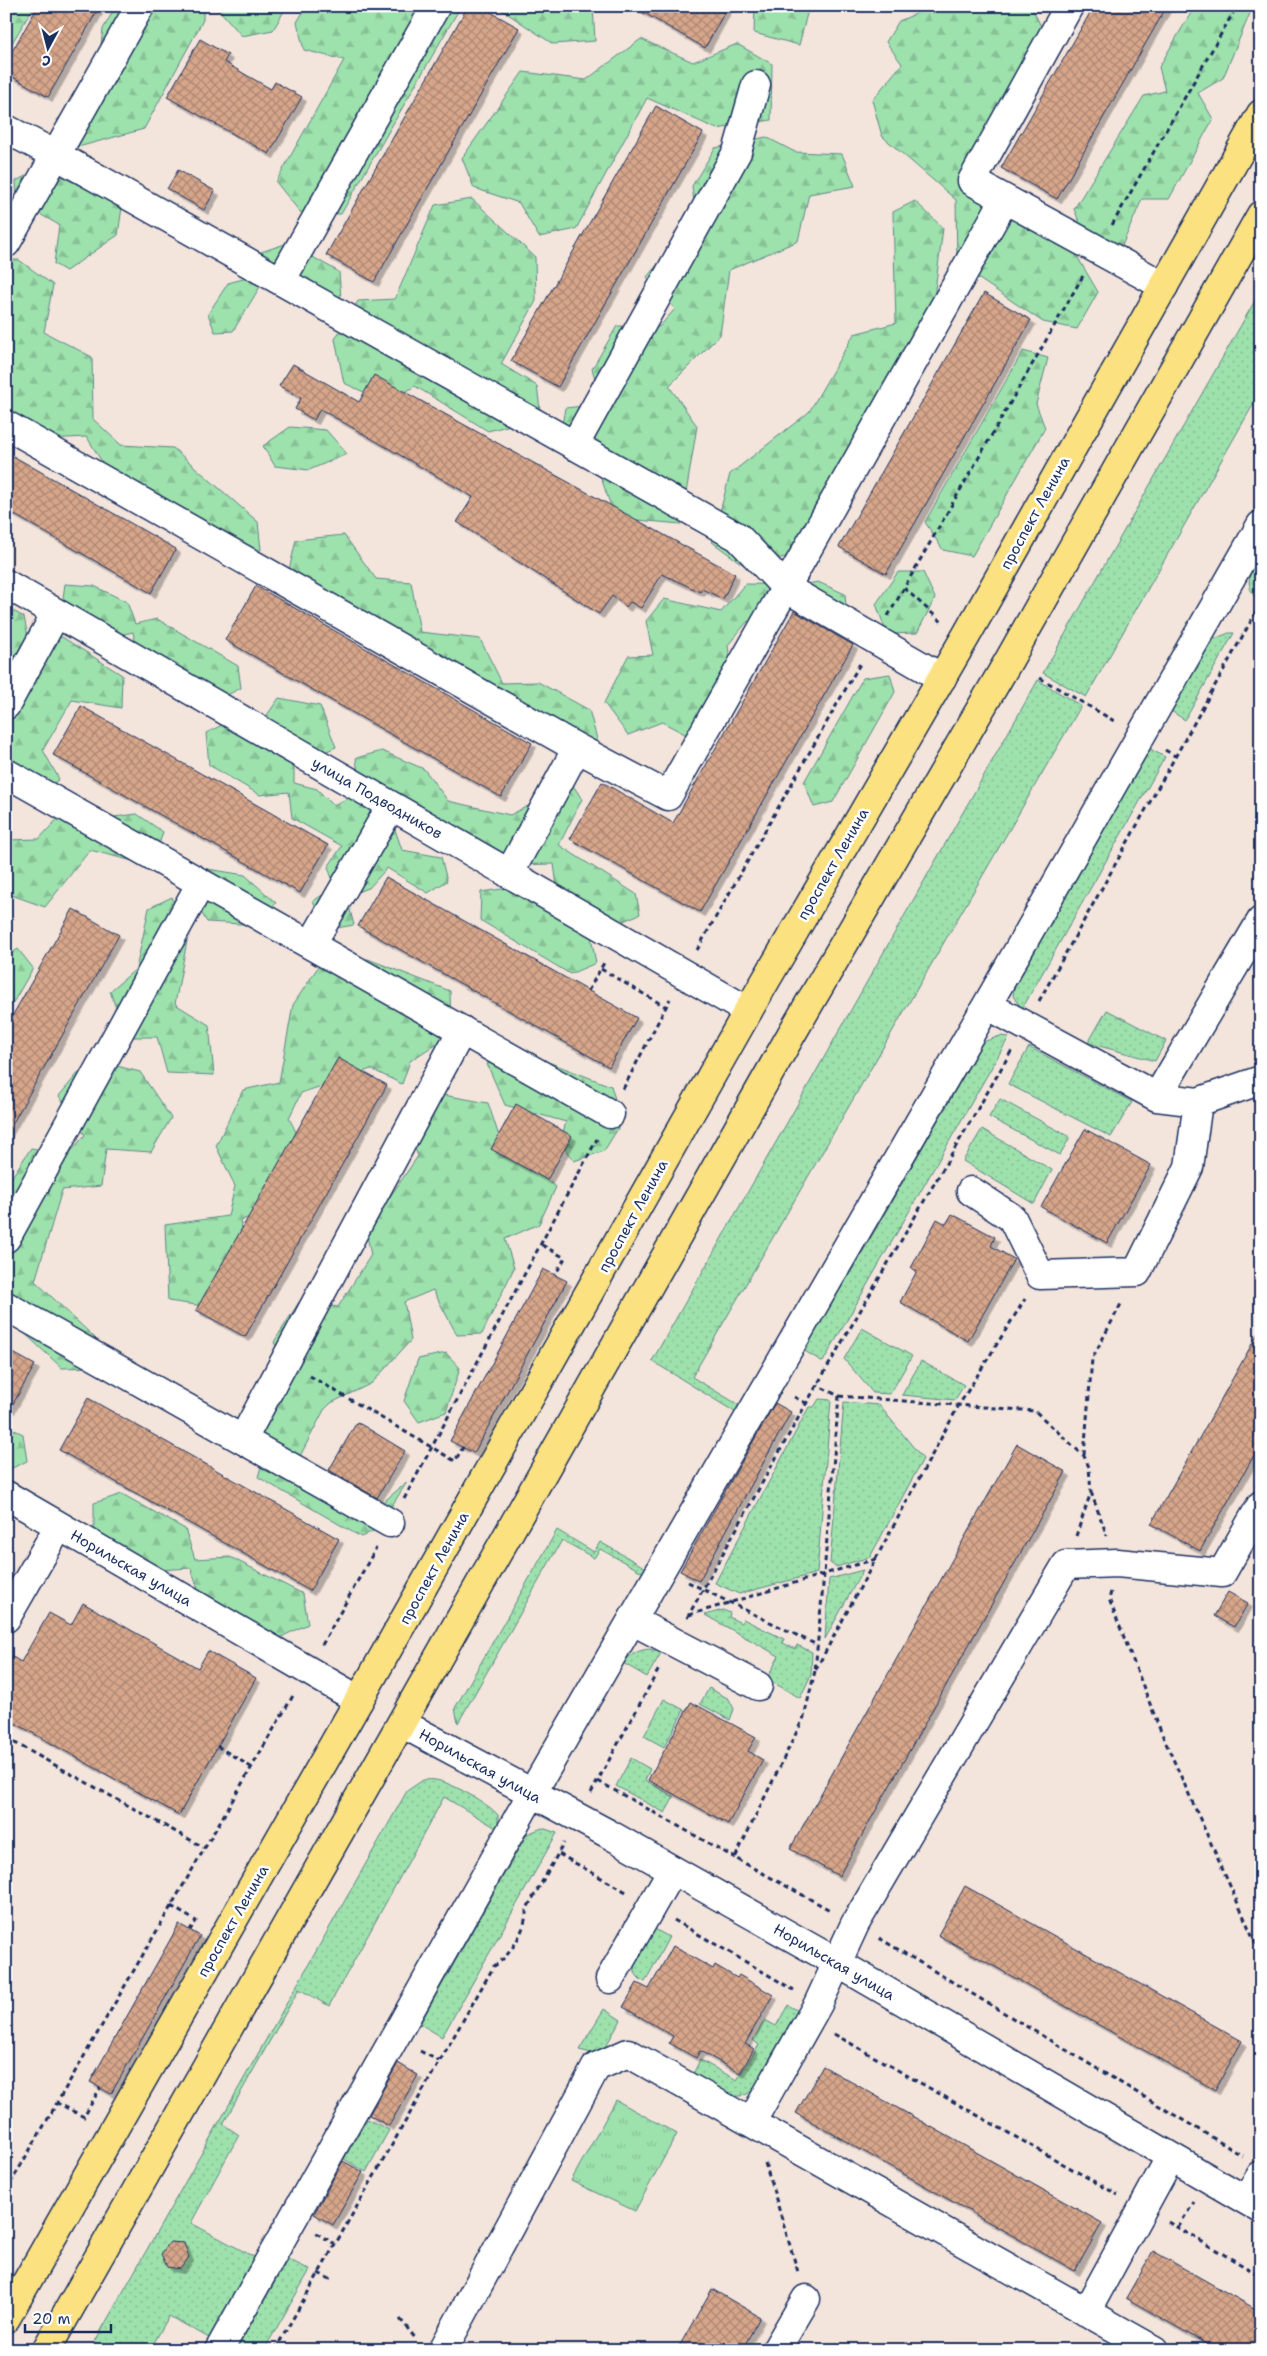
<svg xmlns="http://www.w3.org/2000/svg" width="1267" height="2356" font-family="'Shantell Sans',sans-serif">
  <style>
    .grass { fill: url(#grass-dots); stroke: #5c8885 }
    .forest { fill: url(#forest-firs); stroke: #5c8885 }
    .park { fill: url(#park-tufts); stroke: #5c8885 }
    .building { fill: url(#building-cross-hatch); stroke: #1b2f5e; filter: url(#shadow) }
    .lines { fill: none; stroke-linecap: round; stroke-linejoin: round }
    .minor-casing { stroke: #1b2f5e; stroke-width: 31 }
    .major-casing { stroke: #1b2f5e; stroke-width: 31 }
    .path { stroke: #1b2f5e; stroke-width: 3; stroke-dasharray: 5 4; stroke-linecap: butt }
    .minor { stroke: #fff; stroke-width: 28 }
    .major { stroke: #fbe180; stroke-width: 28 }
    .labels { text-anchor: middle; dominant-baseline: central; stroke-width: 5; stroke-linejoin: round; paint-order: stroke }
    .street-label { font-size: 15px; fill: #1b2f5e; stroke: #fff }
  </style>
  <defs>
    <pattern id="grass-dots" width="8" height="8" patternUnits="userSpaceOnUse" patternTransform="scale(1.25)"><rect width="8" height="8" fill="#9de1ac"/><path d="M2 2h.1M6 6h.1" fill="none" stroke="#87c196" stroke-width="1.8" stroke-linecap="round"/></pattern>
    <pattern id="forest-firs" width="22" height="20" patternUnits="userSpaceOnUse" patternTransform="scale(1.25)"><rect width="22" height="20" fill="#9de1ac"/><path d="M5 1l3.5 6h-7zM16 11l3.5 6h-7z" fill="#87c196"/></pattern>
    <pattern id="park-tufts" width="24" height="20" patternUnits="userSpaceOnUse" patternTransform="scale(1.25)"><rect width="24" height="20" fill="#9de1ac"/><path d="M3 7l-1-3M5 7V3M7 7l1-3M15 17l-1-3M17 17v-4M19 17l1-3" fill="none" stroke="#87c196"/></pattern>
    <pattern id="building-cross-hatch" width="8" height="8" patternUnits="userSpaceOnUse" patternTransform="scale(1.25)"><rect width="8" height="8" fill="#d7a68a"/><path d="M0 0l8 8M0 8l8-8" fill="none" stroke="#ae8874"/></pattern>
    <filter id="shadow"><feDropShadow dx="4.5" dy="4.5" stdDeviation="0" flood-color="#0004"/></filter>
  </defs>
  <rect width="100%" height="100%" fill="#f3e4dc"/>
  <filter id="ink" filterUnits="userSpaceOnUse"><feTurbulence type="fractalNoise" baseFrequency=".02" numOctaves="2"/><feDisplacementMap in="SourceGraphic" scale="10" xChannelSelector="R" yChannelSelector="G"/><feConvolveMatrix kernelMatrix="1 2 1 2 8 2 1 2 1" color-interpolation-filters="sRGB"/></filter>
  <g filter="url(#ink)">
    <path class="grass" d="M 1261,290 L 1261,391 L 1086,697 L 1043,673 Z
      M 1261,554 L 1261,587 L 1255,597 C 1243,581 1252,569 1261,554 Z
      M 1229,633 L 1234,633 L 1185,720 L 1171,711 L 1209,645 L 1216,638 Z
      M 1038,680 L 1081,706 L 692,1377 L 739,1405 L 735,1412 L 652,1361 Z
      M 1150,749 L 1165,757 L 1022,1009 L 1013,996 L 1014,988 Z
      M 1107,1010 L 1166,1041 L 1155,1061 L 1088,1043 Z
      M 1000,1036 L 1009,1037 L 823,1362 L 803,1350 L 858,1260 L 983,1042 Z
      M 1029,1047 L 1132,1102 L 1111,1137 L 1008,1084 Z
      M 1000,1099 L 1070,1137 L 1060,1155 L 989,1117 Z
      M 982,1129 L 1052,1170 L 1034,1204 L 963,1161 Z
      M 862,1328 L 912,1356 L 890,1394 L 873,1393 L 844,1359 Z
      M 921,1361 L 964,1385 L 955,1400 L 902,1395 Z
      M 819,1399 L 831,1400 L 817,1573 L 739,1594 L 715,1583 L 809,1407 L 814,1407 Z
      M 844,1402 L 879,1405 L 923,1459 L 870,1557 L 836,1567 L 830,1563 Z
      M 557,1530 L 594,1552 L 600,1542 L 646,1568 L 644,1573 L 600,1549 L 594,1558 L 562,1540 L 458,1723 L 455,1708 Z
      M 863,1570 L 825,1639 L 829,1579 Z
      M 723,1610 L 730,1613 L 729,1617 L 741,1623 L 743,1619 L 784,1639 L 783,1643 L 795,1649 L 797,1645 L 812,1652 L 811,1675 L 800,1698 L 774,1683 L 768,1677 L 779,1656 L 705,1615 Z
      M 650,1649 L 661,1653 L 647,1677 L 623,1663 C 631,1654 638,1650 650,1649 Z
      M 709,1688 L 729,1699 L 734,1709 L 730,1720 L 700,1704 Z
      M 664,1699 L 684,1710 L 664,1747 L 644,1736 Z
      M 631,1758 L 650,1769 L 645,1780 L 674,1797 L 665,1813 L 616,1786 Z
      M 423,1780 C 427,1780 432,1779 435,1780 C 449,1781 489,1804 498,1815 L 498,1829 L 444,1797 L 329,2006 L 299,1989 L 223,2124 L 239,2135 L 191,2223 L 256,2258 L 211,2339 L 169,2316 L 150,2350 L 90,2350 L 407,1791 Z
      M 542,1828 L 557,1833 L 442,2037 L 420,2024 L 527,1834 Z
      M 651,1927 L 669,1937 L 645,1982 C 621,1971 644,1943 651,1927 Z
      M 788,2005 L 800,2012 L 757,2087 C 750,2093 744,2097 734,2096 L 693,2074 L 700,2060 L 737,2080 L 759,2045 L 753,2040 L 765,2020 L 776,2026 Z
      M 604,2009 L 621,2020 L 604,2049 L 596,2054 L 579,2050 Z
      M 367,2119 L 389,2130 L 366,2172 L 344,2159 Z
      M 288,2259 L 310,2270 L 264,2350 L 236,2350 Z"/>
    <path class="forest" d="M 6,6 L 34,6 L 6,53 Z
      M 116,6 L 203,6 L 203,20 L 144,129 L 67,150 L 57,120 L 97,76 L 103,29 Z
      M 223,6 L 287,6 L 273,30 L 242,36 L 220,11 Z
      M 307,6 L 461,6 L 341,214 L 300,212 L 276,182 L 344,60 L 304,50 L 297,22 Z
      M 496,6 L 593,6 L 595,41 L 553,44 Z
      M 755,6 L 809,6 L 799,45 L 754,33 Z
      M 934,6 L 1031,6 L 1054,53 L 974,192 L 1068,241 L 1098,292 L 1077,329 L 1043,322 L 957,264 L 956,200 L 882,136 L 872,100 L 902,64 L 886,42 L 899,21 Z
      M 1195,6 L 1253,6 L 1223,78 L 1198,93 L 1213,119 L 1169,199 L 1142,199 L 1121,248 L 1085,236 L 1074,209 L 1144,96 L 1165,91 L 1159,67 Z
      M 641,39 L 693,62 L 737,44 L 772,64 L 771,120 L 717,129 L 647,98 L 576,229 L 539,237 L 519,203 L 474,188 L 462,158 L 523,72 L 586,80 Z
      M 766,137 L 795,152 L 842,154 L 855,186 L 809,194 L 798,241 L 729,270 L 720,335 L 669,386 L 697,426 L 681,524 L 615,518 L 596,463 L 558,448 L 565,408 L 603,404 L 592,369 L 617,326 L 659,327 L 675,309 L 647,277 L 696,218 L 692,186 L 715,148 Z
      M 43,167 L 122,207 L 118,235 L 66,271 L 54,264 L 59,225 L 17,201 L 16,181 Z
      M 472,199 L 535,257 L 536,301 L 501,364 L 537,386 L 541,417 L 488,431 L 415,386 L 388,403 L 344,383 L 335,339 L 358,301 L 395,299 L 435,205 Z
      M 915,201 L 943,228 L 934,298 L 947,331 L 870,465 L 790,556 L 745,566 L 712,542 L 730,474 L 809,412 L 854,334 L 896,323 L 893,212 Z
      M 288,243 L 339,272 L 341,299 L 316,311 L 266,277 L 233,331 L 215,332 L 208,314 L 228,283 L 247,278 L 252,255 Z
      M 6,260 L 19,260 L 53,285 L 44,332 L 92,357 L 93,419 L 121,445 L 173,448 L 258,522 L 261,550 L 238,549 L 108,472 L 87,437 L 48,439 L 6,417 Z
      M 1023,351 L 1048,358 L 1036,404 L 1045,428 L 972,556 L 943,550 L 925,522 Z
      M 290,427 L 326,430 L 347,454 L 309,470 L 275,466 L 263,446 Z
      M 344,535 L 376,579 L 411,582 L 420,632 L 480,639 L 502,683 L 538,682 L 589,710 L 600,750 L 284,592 L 296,540 Z
      M 898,572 L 923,572 L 935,598 L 917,633 L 887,634 L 876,604 Z
      M 818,582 L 845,594 L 848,632 L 795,602 L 747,622 L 728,645 L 733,691 L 702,743 L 662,722 L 628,735 L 604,703 L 628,656 L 653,655 L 646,621 L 664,599 L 721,612 L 745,584 L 802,585 Z
      M 65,584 L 94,586 L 127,602 L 135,624 L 157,619 L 238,666 L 241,688 L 219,699 L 137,652 L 133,632 L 110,637 L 62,605 Z
      M 6,607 L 24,617 L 29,642 L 62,637 L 122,675 L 121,708 L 72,700 L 43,750 L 59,779 L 38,798 L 6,781 Z
      M 890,674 L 895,692 L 833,802 L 814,807 L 804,782 L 863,678 Z
      M 279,698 L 320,706 L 336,747 L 316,756 L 265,718 Z
      M 230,721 L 294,760 L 294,783 L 317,789 L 333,805 L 358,794 L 390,815 L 402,850 L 441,857 L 447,881 L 428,893 L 387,868 L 369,888 L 346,895 L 354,925 L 324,930 L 313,901 L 335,887 L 328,867 L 342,846 L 292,818 L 289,792 L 260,795 L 209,765 L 206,733 Z
      M 382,751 L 424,769 L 448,801 L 510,815 L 572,784 L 582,799 L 559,845 L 636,894 L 640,914 L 616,924 L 558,893 L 554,864 L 502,865 L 359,783 L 356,758 Z
      M 70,805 L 99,819 L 137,814 L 163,832 L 152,866 L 90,850 L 45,907 L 6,893 L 6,840 L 39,839 Z
      M 201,868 L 245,875 L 276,903 L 258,925 L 207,922 L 186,887 Z
      M 516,887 L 589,926 L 596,963 L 570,974 L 480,920 L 481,892 Z
      M 172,897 L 187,941 L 175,1004 L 209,1025 L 214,1075 L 167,1073 L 157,1037 L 126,1037 L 110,991 L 136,969 L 149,908 Z
      M 18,949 L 33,968 L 6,1015 L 6,957 Z
      M 368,959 L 450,991 L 451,1034 L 410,1061 L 402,1084 L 371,1069 L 301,1093 L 289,1118 L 304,1148 L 267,1210 L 240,1221 L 254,1272 L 231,1310 L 168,1301 L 165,1225 L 228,1216 L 235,1186 L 216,1146 L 243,1090 L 279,1082 L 293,1005 L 322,961 Z
      M 522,1052 L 611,1086 L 622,1122 L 604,1151 L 574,1161 L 560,1143 L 566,1122 L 505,1105 L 487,1064 Z
      M 90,1059 L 140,1072 L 171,1118 L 151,1152 L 106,1149 L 101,1186 L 62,1190 L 35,1281 L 96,1339 L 95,1367 L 62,1368 L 6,1316 L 6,1186 L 31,1148 L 69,1154 L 85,1135 L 59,1096 Z
      M 438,1094 L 488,1103 L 502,1145 L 556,1187 L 539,1224 L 505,1239 L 514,1268 L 482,1334 L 457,1335 L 433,1290 L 404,1302 L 411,1340 L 372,1383 L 331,1403 L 324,1410 L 299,1458 L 381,1504 L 407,1482 L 377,1529 L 361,1537 L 258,1477 L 267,1446 L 249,1413 L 290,1377 L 274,1342 L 299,1302 L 338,1307 L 371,1255 L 365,1226 L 385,1204 L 418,1156 L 401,1114 Z
      M 446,1353 L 460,1368 L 446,1412 L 419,1422 L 404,1401 L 418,1359 Z
      M 6,1426 L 23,1434 L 27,1461 L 6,1471 Z
      M 122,1494 L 185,1529 L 195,1559 L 230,1557 L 303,1594 L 308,1624 L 279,1638 L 200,1595 L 191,1568 L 158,1570 L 94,1532 L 94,1503 Z"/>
    <path class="park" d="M 616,2100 L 677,2134 L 635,2211 L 571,2181 Z"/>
    <path class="building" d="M 38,6 L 100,6 L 48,97 L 6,73 L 6,62 Z
      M 468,6 L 480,6 L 519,28 L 374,282 L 326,255 Z
      M 632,6 L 728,6 L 705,48 Z
      M 1094,6 L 1167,6 L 1057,199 L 1001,168 Z
      M 200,39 L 228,55 L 224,62 L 248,76 L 271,89 L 275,82 L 302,97 L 269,154 L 167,97 Z
      M 656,106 L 703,133 L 558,387 L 511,361 Z
      M 178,170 L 215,191 L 204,210 L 167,189 Z
      M 984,293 L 1031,320 L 886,574 L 839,547 Z
      M 293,364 L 359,402 L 374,375 L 735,574 L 723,599 L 702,589 L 700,592 L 662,574 L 641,608 L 630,602 L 626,607 L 612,596 L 599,614 L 457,522 L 473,497 L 320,409 L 314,420 L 295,409 L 301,398 L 279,386 Z
      M 6,452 L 176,549 L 151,593 L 6,510 Z
      M 256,586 L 532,743 L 501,797 L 225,640 Z
      M 794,611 L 853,645 L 700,912 L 570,839 L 602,782 L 673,823 Z
      M 81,706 L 328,845 L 300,893 L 53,755 Z
      M 386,877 L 637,1018 L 609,1067 L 358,926 Z
      M 73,909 L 119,935 L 6,1135 L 6,1027 Z
      M 338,1058 L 387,1085 L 245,1337 L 196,1310 Z
      M 516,1104 L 572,1136 L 547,1180 L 491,1149 Z
      M 1085,1129 L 1151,1165 L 1107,1243 L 1041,1207 Z
      M 952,1214 L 995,1237 L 991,1246 L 1014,1259 L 968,1341 L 900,1302 L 917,1271 L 911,1268 L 937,1219 L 946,1224 Z
      M 543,1269 L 567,1281 L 474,1453 L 450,1441 Z
      M 1261,1328 L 1261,1443 L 1200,1551 L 1151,1524 Z
      M 6,1349 L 35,1365 L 6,1416 Z
      M 88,1398 L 339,1539 L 310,1591 L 59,1450 Z
      M 775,1403 L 791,1412 L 699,1581 L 680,1571 Z
      M 357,1422 L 405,1451 L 377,1498 L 329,1470 Z
      M 1017,1444 L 1066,1472 L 839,1876 L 790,1849 Z
      M 1228,1592 L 1248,1603 L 1234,1627 L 1214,1616 Z
      M 83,1603 L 198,1668 L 208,1651 L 256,1678 L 179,1815 L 6,1718 L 6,1653 L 21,1662 L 49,1613 L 71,1625 Z
      M 691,1702 L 756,1737 L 748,1751 L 763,1760 L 728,1824 L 648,1780 Z
      M 965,1886 L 1242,2041 L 1215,2090 L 938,1935 Z
      M 179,1924 L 200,1936 L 111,2094 L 90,2082 Z
      M 673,1946 L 713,1969 L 715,1965 L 737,1978 L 739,1975 L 773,1995 L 745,2044 L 754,2049 L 740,2073 L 700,2051 L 696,2058 L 669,2043 L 673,2036 L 623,2007 L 637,1983 L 649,1989 Z
      M 398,2063 L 418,2075 L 389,2126 L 369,2115 Z
      M 823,2066 L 1102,2223 L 1075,2271 L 796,2113 Z
      M 343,2161 L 363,2172 L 333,2225 L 314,2214 Z
      M 170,2242 L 184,2243 L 189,2257 L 180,2269 L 167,2267 L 161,2254 Z
      M 1153,2251 L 1261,2312 L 1261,2350 L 1217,2350 L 1126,2298 Z
      M 712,2289 L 760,2317 L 742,2350 L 677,2350 Z"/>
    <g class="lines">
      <g class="minor-casing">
        <path id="minor" d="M 1069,6 L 972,181 L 1164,286
          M 6,129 L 56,155 L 738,537 L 786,588 L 942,678
          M 6,243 L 140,6
          M 281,281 L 436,6
          M 6,425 L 577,748 L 668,796 L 1005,199
          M 574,446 L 737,152 L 756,85
          M 6,584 L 748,1011
          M 6,705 L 56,613
          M 6,773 L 610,1114
          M 509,874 L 577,748
          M 311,945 L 391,806
          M 987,1005 L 1157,1097 L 1198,1102 L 1261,1080
          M 1157,1097 L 1261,921
          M 971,1191 L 1012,1218 L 1040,1275 L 1137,1272 L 1189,1167 L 1198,1102
          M 6,1238 L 201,883
          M 6,1306 L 390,1523
          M 243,1439 L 462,1030
          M 6,1495 L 359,1700
          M 6,1618 L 59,1526
          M 633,1621 L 758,1686
          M 403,1724 L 607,1833 L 836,1962 L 1261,2209
          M 610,1979 L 672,1870
          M 752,2121 L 818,2004 L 855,1924 L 1066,1565 L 1117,1563 L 1222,1573 L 1261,1505
          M 1246,2200 L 1261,2175
          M 1086,2312 L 1170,2158
          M 219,2350 L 531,1795 L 987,1005 L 1261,525
          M 443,2350 L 596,2067 L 628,2053 L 1154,2350
          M 776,2350 L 806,2299"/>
      </g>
      <g class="major-casing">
        <path id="major" d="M 6,2318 L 359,1700 L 748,1011 L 966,636 L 1261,114
          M 46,2350 L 791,1035 L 1009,660 L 1261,215"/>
      </g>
      <path class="path" d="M 1112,225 L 1237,6
        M 904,588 L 942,622
        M 888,616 L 1084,274
        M 1040,678 L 1116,722
        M 1165,750 L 1175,756
        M 697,950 L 861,662
        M 601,969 L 666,1007
        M 588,991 L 605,961
        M 1039,1001 L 1261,603
        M 623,1089 L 670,999
        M 542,1245 L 565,1258 L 555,1275
        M 310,1376 L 455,1461 L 463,1447
        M 839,1396 L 1035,1411 L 1084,1456 L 1089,1467 L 1091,1492 L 1076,1536
        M 794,1397 L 806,1403
        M 1084,1455 L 1092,1359 L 1122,1302
        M 1091,1492 L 1107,1536
        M 404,1499 L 597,1139
        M 876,1559 L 824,1574 L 815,1671 L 959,1405 L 1025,1299
        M 688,1582 L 817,1645
        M 1111,1592 L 1109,1599 L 1161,1732 L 1261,1955
        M 689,1615 L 824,1574 L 839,1396 L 817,1385
        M 687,1618 L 806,1404 L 1012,1050
        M 322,1645 L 376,1548
        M 815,1671 L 804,1717 L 735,1858 L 830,1910
        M 6,1738 L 205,1848
        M 217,1746 L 251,1767
        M 598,1781 L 735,1858
        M 591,1793 L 660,1667
        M 559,1854 L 628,1893
        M 171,1906 L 196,1921 L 190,1930
        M 674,1920 L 794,1990
        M 879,1938 L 1243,2156
        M 834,2034 L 1118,2195
        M 420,2051 L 439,2061
        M 56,2102 L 84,2117 L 100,2088
        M 765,2163 L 798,2272
        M 6,2191 L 294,1694
        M 1168,2222 L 1261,2276
        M 1178,2227 L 1194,2202
        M 316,2233 L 335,2244
        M 318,2273 L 334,2281
        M 400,2319 L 416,2339
        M 275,2350 L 494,1966 C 510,1957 527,1928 526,1910 L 564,1843"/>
      <use href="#minor" class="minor"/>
      <use href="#major" class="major"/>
    </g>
  </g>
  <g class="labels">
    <g class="street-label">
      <text transform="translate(1035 513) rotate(-61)">проспект Ленина</text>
      <text transform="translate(377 798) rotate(30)">улица Подводников</text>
      <text transform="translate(833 864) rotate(-60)">проспект Ленина</text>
      <text transform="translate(633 1216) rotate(-61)">проспект Ленина</text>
      <text transform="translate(131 1568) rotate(30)">Норильская улица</text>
      <text transform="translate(434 1568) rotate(-61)">проспект Ленина</text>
      <text transform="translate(480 1766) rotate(29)">Норильская улица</text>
      <text transform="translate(233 1921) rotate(-60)">проспект Ленина</text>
      <text transform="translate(834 1962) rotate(30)">Норильская улица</text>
    </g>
  </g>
  <rect width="1267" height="2356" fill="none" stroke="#fff" stroke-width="25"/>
  <rect x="12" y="12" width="1242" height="2331" fill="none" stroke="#1b2f5e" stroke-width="2" filter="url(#ink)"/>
  <g transform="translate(48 48) rotate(187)" stroke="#ffffff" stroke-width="4" paint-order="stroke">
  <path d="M0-4L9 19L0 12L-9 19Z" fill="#1b2f5e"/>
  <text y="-8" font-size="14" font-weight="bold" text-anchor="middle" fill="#1b2f5e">С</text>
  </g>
  <path d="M25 2324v8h86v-8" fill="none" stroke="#1b2f5e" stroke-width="2.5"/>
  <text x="32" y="2324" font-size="15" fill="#1b2f5e" stroke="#ffffff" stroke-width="4" paint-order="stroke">20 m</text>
</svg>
